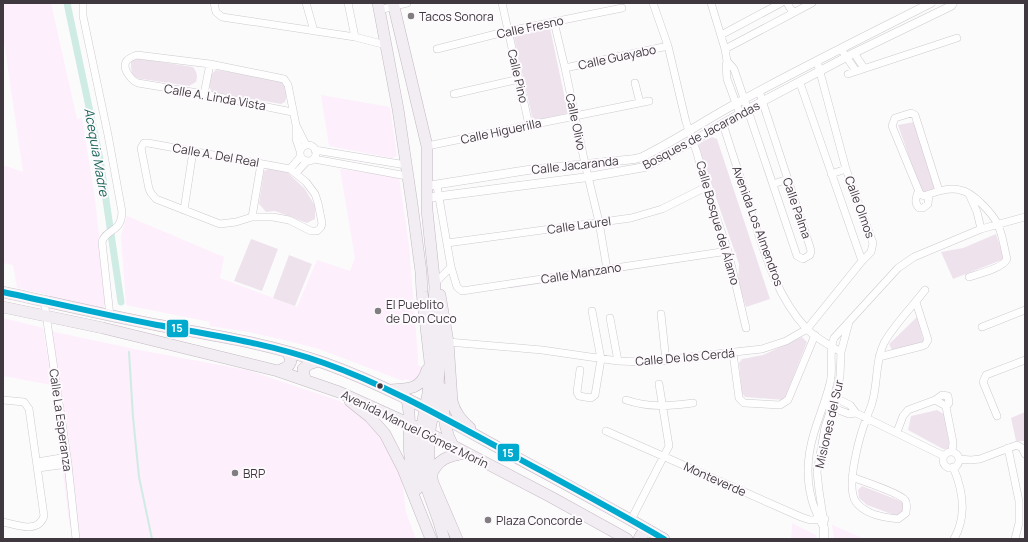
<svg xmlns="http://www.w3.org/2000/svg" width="1028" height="542" font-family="Manrope,sans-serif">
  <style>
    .built { fill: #fdeffb }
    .green { fill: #eee3ed }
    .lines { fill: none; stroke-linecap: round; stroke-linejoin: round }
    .stream { stroke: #ceebe4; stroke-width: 2 }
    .canal { stroke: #ceebe4; stroke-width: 7 }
    .minor-casing { stroke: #cdcacd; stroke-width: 8 }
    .tertiary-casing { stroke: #cdcacd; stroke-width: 9 }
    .primary-casing { stroke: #c3b9c2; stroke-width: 12 }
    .minor { stroke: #fffeff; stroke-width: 7 }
    .tertiary { stroke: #fffeff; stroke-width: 8 }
    .primary { stroke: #f2edf2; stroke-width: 11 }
    .bus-1-casing { stroke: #fdfafd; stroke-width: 9 }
    .bus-1 { stroke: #00a9ce; stroke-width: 6 }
    .poi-dot { fill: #817d81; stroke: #fdfafd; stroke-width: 1.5 }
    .bus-dot { fill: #3f393f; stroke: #fdfafd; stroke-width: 1.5 }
    .labels { text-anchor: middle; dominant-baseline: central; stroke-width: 4; stroke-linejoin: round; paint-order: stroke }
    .poi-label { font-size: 12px; fill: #3f393f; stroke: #fdfafd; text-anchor: start }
    .street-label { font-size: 12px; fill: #3f393f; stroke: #fdfafd }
    .water-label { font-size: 13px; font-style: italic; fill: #196457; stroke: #fdfafd }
    .line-badge { stroke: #fdfafd; stroke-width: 1.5 }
    .badge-label { font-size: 11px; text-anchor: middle; font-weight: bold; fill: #fff }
  </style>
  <rect width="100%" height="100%" fill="#fcfbfc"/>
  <path class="built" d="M 3,3 L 51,3 L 77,119 L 82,118 L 95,199 L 106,299 L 104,308 L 17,288 L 13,265 L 3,263 L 3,165 L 23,172 L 3,35 Z
    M 321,95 L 390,107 L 397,156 L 392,158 L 329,146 Z
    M 340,169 L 399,177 L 409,246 L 418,358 L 418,365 L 422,367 L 417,378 L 414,380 L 411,381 L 405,379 L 403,381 L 319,349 L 288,341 L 249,332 L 209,326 L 210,322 L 126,305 L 121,235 L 127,216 L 224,257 L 220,278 L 297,307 L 317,260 L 350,271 L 355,258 Z
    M 3,318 L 43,328 L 49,368 L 45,330 L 139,350 L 247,370 L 340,401 L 363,418 L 382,436 L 401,472 L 406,512 L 416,539 L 75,539 L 69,522 L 52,385 L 3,376 Z
    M 792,523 L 816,535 L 817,539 L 791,539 Z
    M 832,525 L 865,539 L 834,539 Z"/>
  <path class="green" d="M 550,28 L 568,113 L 533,121 L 514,37 Z
    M 136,58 L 193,67 C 197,72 198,76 196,82 L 189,86 L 135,78 C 131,74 131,67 131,62 Z
    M 216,70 L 283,80 C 287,86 287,96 285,102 L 281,104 L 212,92 C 206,82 207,77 216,70 Z
    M 914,122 L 935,190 L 922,195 L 898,125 Z
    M 712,137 L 717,139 L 770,299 L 746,307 L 738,282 L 739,264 L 698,146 L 700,143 Z
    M 270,168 L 287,172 L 305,189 L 315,206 L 315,219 L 307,223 L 275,211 L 266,212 L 259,204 L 264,171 Z
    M 996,234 L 1004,259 L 953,279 L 941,252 L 963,248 Z
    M 251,239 L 278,249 L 262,291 L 234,281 Z
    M 289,255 L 312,264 L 295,306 L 273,298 Z
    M 917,317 L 924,343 L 918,345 L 892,350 L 889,344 Z
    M 802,337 L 807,342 L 784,400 L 745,397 L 742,393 L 739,363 L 742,359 L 763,355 Z
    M 937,410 L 944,414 L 949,443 L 948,449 L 943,449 L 908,430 L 911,416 Z
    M 1025,412 L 1025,441 L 1016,441 L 1011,418 Z
    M 862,486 L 903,502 L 905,512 L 901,515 L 894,515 L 867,505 L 859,498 L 858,490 Z"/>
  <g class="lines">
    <path class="stream" d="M 129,352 L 133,417 L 139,477 L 152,539"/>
    <path class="canal" d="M 67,3 L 100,159 L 121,302"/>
    <g class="minor-casing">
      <path id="minor" d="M 83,3 L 83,16 L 108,135 L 122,212 C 121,234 106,228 102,242 L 110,316
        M 214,3 L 216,12 L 222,17 L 355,37 L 386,45
        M 306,3 L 314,31
        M 348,3 L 355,37
        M 502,3 L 529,125
        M 653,3 L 668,46 L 686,122 L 697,153 L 706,187 L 728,251 L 746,328
        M 711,3 L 725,49 L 727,61 L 726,66 L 727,79 L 740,114
        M 787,3 L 793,13
        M 379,10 L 407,3
        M 554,22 L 565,68 L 585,164 L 599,222 L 607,269
        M 721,35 L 781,3
        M 437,49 L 508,31 L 622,8
        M 725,49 L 812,3
        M 841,49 L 856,71
        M 854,53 L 864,68
        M 727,61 L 734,69 L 797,256 L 803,259 L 810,255 L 811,251 L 810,247 L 759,91
        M 565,68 L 668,46
        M 848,74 L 957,38
        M 635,83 L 640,103
        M 800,83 L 862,261
        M 204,94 L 210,64
        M 454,94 L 519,79
        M 292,112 L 204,94 L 138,83 C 132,81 122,69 126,62 C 128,58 134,56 137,55 L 210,64 L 284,79 L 288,85 L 296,125 L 306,145
        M 723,124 C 732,153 742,182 751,211 C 764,251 776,296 806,328 C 815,338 829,345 841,352
        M 296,127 L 296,139 L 300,151
        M 144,143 L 148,143 L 290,169 L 306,182 L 315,194 L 318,203 L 322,223 L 321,227 L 317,231 L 311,231 L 289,220 L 273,217 L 252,217 L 236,222 L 220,224 L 156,199 L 151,193 L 149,189 L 141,148 Z
        M300 153a8 8 0 1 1 16 0a8 8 0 1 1-16 0Z
        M 427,146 L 649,101
        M 315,150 L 406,165
        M 314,159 L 407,176
        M 290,169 L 300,157
        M 296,173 L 307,161
        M 831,174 L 846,169
        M 773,184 L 788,179
        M 437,186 L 451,267 L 457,287 L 462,291 L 728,251
        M 939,191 L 915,115 L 911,113 L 895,118 L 892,126 L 920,194 L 924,196 C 935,192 949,187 960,190 C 973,192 993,214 998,225 C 1003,236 1004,248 1007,259 C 1003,268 978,274 969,277
        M 918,192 C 916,198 914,202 919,208 L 923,208 L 928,204 L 929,194
        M 969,194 L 977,212 L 981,229
        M 184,210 L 193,151
        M 252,217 L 261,164
        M 447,243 L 631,218 L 662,209 L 706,187
        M 438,280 L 451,267
        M 44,301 L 68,464 L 76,539
        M 661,314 L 666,361
        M 610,318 L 618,361
        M 982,327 L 1025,310
        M 448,342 L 542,350 L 618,361 L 643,362 L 762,349 L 786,341 L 807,329 L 862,261 L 871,252 L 873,243 L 846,169 L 817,61
        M 733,353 L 739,398 L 744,403 L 780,405 L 788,400 L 815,335
        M 879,357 L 922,346 L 925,345 L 928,340 L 916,302
        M 580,370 L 577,392 L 579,396 L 591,398 L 595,395 L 601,359 L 592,311
        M 831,396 L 850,405 L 856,413
        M 3,400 L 24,402 L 29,409 L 44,516 C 38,534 17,525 3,522
        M 626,400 C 650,408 669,406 693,403
        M 935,400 L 942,395 L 948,396 L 949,403 L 946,407
        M 828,406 L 849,414 L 856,413
        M 856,413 L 944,456
        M 997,416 L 983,382 L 986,375 L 1025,360
        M 606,431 L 801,517 L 810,520 L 825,519
        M 897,432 L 903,416 L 908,410 L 935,400 L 944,405 L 946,407 L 953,442 L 952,452
        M 1008,448 L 1019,501 L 1019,523 L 1015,539
        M943 460a8 8 0 1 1 16 0a8 8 0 1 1-16 0Z
        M 959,459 L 971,460 L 980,459 L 1017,445 L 1022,448 L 1025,454
        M 37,462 L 67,457
        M 953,467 C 963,490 967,516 954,539
        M 38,468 L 68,464
        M 852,477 C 862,481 900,493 905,500 C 908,504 906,509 906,513 L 898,519 C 883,517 866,515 856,502 C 845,487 860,434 867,417 C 868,412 871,408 872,403 C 878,384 875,361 884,343 C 894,325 912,307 925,290
        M 631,520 L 669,446 L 659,384
        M 824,523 L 819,490 L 817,472 L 825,427 L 837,391 L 840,376 L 841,352 L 849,322
        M 824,528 C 806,498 804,466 814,433 C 819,416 826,400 830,383 C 834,368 828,352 834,338 L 898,268 L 914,257 L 981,229 L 1025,217"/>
    </g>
    <g class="tertiary-casing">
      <path id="tertiary" d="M 427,186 L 528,170 L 635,159 L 642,157 C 675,141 705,120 737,103 C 801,68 866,36 931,3
        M 426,198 L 588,177 L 645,167 L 693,141 L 748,109 L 854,53 L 951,6 L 953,3
        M 824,528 L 824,539"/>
    </g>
    <g class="primary-casing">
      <path id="primary" d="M 378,3 L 398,109 L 412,204 L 421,272 L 422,292 L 430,362 L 428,393 L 419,442 L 420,466 L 423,478 L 438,519 L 444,539
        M 393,3 L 427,146 L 427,210 L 435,287 L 434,301 L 439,363 L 438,388 L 429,434 L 429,466 L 433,483 L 457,539
        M 3,292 C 54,303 105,315 157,325 C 213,335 271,344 324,363 C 386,385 444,418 501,449 C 556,479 611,508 664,539
        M 440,295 L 448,342 L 452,401 C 455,413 461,420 470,428
        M 3,307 L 103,328 L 278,371 L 339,392 L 421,429 L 551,497 L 627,539
        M 278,371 L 285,368 L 289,365 L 291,361 L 288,352
        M 305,379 L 303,369 L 309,364 L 318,361
        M 444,389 C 442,409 443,428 453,446
        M 390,390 C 408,389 421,390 427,370
        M 407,400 C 411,415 409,430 409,446 C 410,460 412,475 417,489
        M 350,401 L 370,417 L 385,434 L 403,469 L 431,539
        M 431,476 C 437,459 448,456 465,453
        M 639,539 L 641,535 L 649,530"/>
    </g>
    <use href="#minor" class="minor"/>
    <use href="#tertiary" class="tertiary"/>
    <use href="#primary" class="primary"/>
    <g class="bus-1-casing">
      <path id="bus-1" d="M 3,292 C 54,303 105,315 157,325 C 213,335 271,344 324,363 C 386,385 444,418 501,449 C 556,479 611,508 664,539"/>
    </g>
    <use href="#bus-1" class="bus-1"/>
  </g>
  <g class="poi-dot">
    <circle cx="411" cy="16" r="4"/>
    <circle cx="378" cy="311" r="4"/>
    <circle cx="235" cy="473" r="4"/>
    <circle cx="488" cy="520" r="4"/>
  </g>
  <circle class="bus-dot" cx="380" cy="386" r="3.5"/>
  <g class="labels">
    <g class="poi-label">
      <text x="419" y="16">Tacos Sonora</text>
      <text x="386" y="304">El Pueblito<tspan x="386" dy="14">de Don Cuco</tspan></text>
      <text x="243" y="473">BRP</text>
      <text x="496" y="520">Plaza Concorde</text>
    </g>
    <g class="street-label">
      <text transform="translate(530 27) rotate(-12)">Calle Fresno</text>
      <text transform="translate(617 57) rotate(-12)">Calle Guayabo</text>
      <text transform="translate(518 76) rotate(77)">Calle Pino</text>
      <text transform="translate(215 97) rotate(10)">Calle A. Linda Vista</text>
      <text transform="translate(576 122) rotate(78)">Calle Olivo</text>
      <text transform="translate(501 131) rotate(-12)">Calle Higuerilla</text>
      <text transform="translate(701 135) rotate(-28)">Bosques de Jacarandas</text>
      <text transform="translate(216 155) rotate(10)">Calle A. Del Real</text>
      <text transform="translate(575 165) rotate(-6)">Calle Jacaranda</text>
      <text transform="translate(860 207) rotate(70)">Calle Olmos</text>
      <text transform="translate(797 208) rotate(71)">Calle Palma</text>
      <text transform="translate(718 223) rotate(74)">Calle Bosque del Álamo</text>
      <text transform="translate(579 225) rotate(-8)">Calle Laurel</text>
      <text transform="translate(758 226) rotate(70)">Avenida Los Almendros</text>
      <text transform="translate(581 273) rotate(-9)">Calle Manzano</text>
      <text transform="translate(685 357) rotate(-5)">Calle De los Cerdá</text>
      <text transform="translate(61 420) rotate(82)">Calle La Esperanza</text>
      <text transform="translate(829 424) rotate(-77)">Misiones del Sur</text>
      <text transform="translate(415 429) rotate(26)">Avenida Manuel Gómez Morín</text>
      <text transform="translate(715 479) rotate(24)">Monteverde</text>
    </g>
    <g class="water-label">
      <text transform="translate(97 152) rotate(80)">Acequia Madre</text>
    </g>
  </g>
  <g class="line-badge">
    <rect x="166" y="319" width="23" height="19" rx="4" fill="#00a9ce"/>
    <rect x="497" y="443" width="23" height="19" rx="4" fill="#00a9ce"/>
  </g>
  <g class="badge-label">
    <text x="177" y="332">15</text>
    <text x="508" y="457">15</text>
  </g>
  <rect width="1028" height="542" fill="none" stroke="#3f393f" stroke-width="8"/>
</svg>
